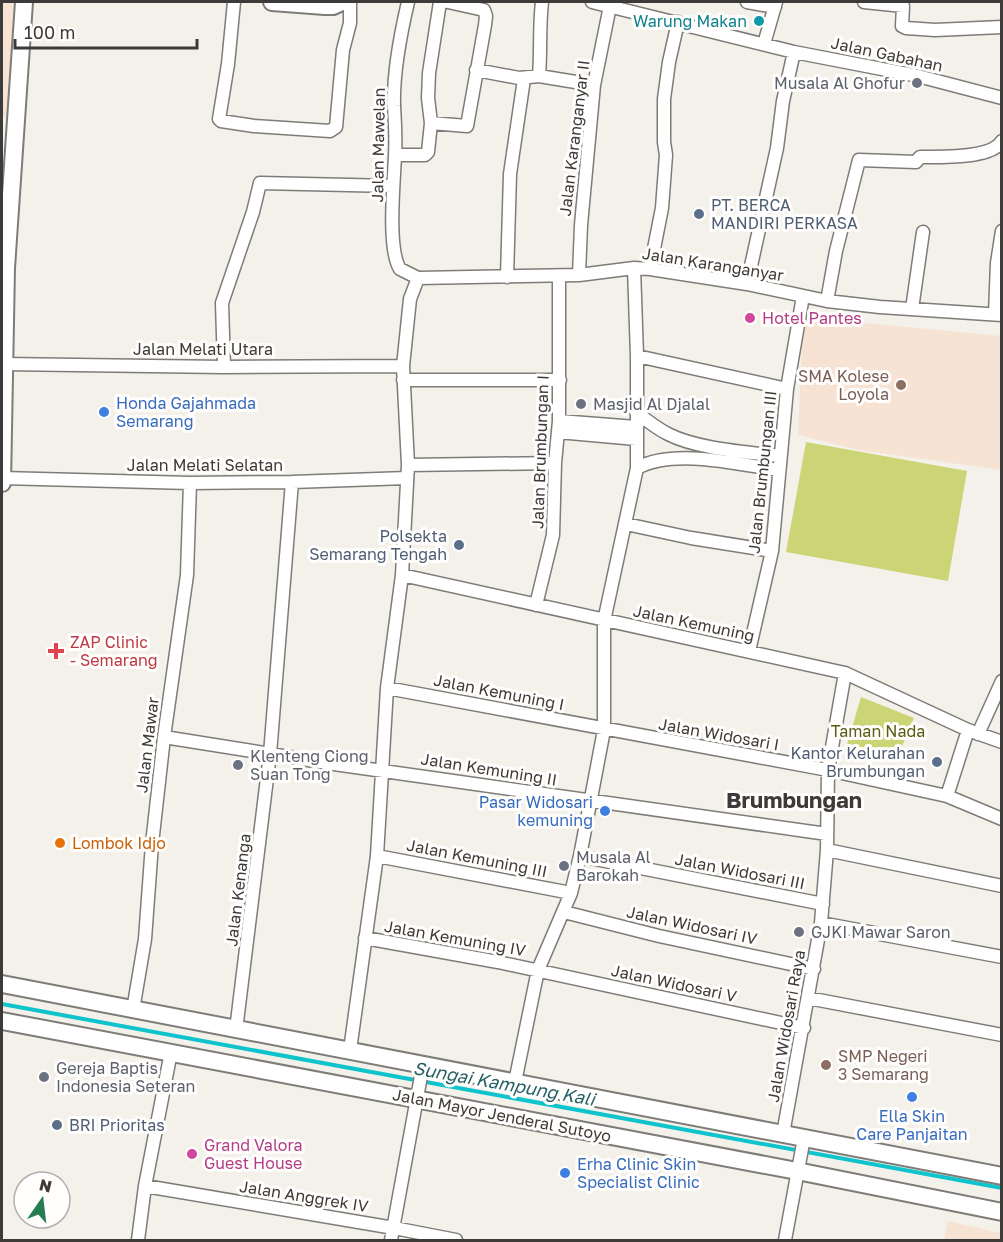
<svg xmlns="http://www.w3.org/2000/svg" width="1003" height="1242" font-family="'Golos Text',sans-serif">
  <style>
    .education { fill: #f7e3d3 }
    .green { fill: #ccd576 }
    .lines { fill: none; stroke-linecap: round; stroke-linejoin: round }
    .stream { stroke: #0dc3cc; stroke-width: 4 }
    .street-casing { stroke: #7e7c77; stroke-width: 15 }
    .secondary-casing { stroke: #7e7c77; stroke-width: 20 }
    .street { stroke: #fff; stroke-width: 12 }
    .secondary { stroke: #fff; stroke-width: 16 }
    .culture-dot { fill: #0f9aa8; stroke: #fffefd; stroke-width: 2 }
    .worship-dot { fill: #6b7280; stroke: #fffefd; stroke-width: 2 }
    .service-dot { fill: #5c6f8a; stroke: #fffefd; stroke-width: 2 }
    .hotel-dot { fill: #d1479c; stroke: #fffefd; stroke-width: 2 }
    .education-dot { fill: #8d6e63; stroke: #fffefd; stroke-width: 2 }
    .shop-dot { fill: #3f7fe0; stroke: #fffefd; stroke-width: 2 }
    .health-dot { fill: #e0444e; stroke: #fffefd; stroke-width: 2 }
    .food-dot { fill: #e8710a; stroke: #fffefd; stroke-width: 2 }
    .labels { text-anchor: middle; dominant-baseline: central; stroke-width: 6; stroke-linejoin: round; paint-order: stroke }
    .culture-label { font-size: 16px; fill: #0d838f; stroke: #fffefd; text-anchor: end }
    .street-label { font-size: 16px; fill: #3c3b39; stroke: #fffefd }
    .worship-label { font-size: 16px; fill: #5b616d; stroke: #fffefd; text-anchor: start }
    .service-label { font-size: 16px; fill: #4e5e75; stroke: #fffefd; text-anchor: start }
    .hotel-label { font-size: 16px; fill: #b23c85; stroke: #fffefd; text-anchor: start }
    .education-label { font-size: 16px; fill: #785e54; stroke: #fffefd; text-anchor: end }
    .shop-label { font-size: 16px; fill: #366cbe; stroke: #fffefd; text-anchor: start }
    .health-label { font-size: 16px; fill: #be3a42; stroke: #fffefd; text-anchor: start }
    .park-label { font-size: 16px; fill: #585d14; stroke: #fffefd }
    .food-label { font-size: 16px; fill: #c56008; stroke: #fffefd; text-anchor: start }
    .water-label { font-size: 18px; font-style: italic; fill: #256266; stroke: #fffefd }
    .district-label { font-size: 22px; font-weight: bold; fill: #3c3b39; stroke: #fffefd }
  </style>
  <rect width="100%" height="100%" fill="#f4f1eb"/>
  <path class="education" d="M 2,2 L 16,2 L 10,117 L 2,117 Z
    M 803,317 L 1001,336 L 1001,470 L 858,450 L 798,435 Z
    M 948,1221 L 1001,1233 L 1001,1240 L 944,1240 Z"/>
  <path class="green" d="M 806,442 L 967,471 L 948,581 L 786,552 Z
    M 861,697 L 914,718 L 896,761 L 846,748 Z"/>
  <g class="lines">
    <path class="stream" d="M 2,1004 L 1002,1188"/>
    <g class="street-casing">
      <path id="street" d="M 234,2 L 228,64 L 219,119 L 221,121 L 254,126 L 330,131 L 336,127 L 343,50 L 350,23 L 350,2
        M 408,2 C 401,32 393,74 394,106 C 395,122 396,139 395,156 C 394,181 387,249 400,269 L 418,278 L 579,275 L 634,268 L 650,269 L 747,284 L 827,301 L 880,307 L 1002,315
        M 592,2 L 794,52 L 918,76 L 1002,98
        M 747,2 L 775,7
        M 864,2 L 903,6 L 902,26 L 906,28 L 935,30 L 1002,27
        M 764,44 L 776,2
        M 476,70 L 519,78 L 539,76 L 594,85
        M 539,76 C 541,52 539,27 542,2
        M 431,123 L 467,126 L 485,25 L 486,16 L 484,10 L 448,2
        M 395,155 L 425,155 L 428,152 L 431,123 L 428,98 L 429,73 L 440,2
        M 650,269 L 662,208 L 666,155 L 664,142 L 664,99 L 669,62 L 678,22
        M 579,275 L 581,225 L 594,85 L 610,6
        M 507,277 L 510,174 L 524,79
        M 747,284 L 777,148 L 783,101 L 794,52
        M 827,301 L 836,251 L 859,160 L 916,162 L 920,157 C 939,157 992,159 1002,141
        M 912,309 L 923,232
        M 995,314 L 997,263 L 1002,231
        M 637,356 L 787,389
        M 3,364 L 224,367 L 403,366
        M 224,367 L 222,303 L 253,212 L 260,183 L 393,186
        M 403,380 L 560,380
        M 636,412 C 646,420 656,428 668,434 C 697,449 746,452 780,456
        M 559,421 L 636,427
        M 558,432 L 636,439
        M 408,465 L 555,463
        M 637,468 C 674,448 737,464 779,470
        M 2,478 L 190,483 L 292,482 L 407,478
        M 626,524 L 691,538 L 772,551
        M 402,575 L 845,673 L 968,730 L 1002,742
        M 536,605 L 553,535 L 555,463 L 559,421 L 559,276
        M 749,651 L 772,551 L 787,389 L 803,296
        M 387,688 L 828,770 L 947,796 L 1002,819
        M 978,734 L 1002,681
        M 164,737 L 327,763 L 827,834
        M 947,796 L 968,730
        M 827,850 L 1002,886
        M 377,856 L 571,893
        M 580,856 L 823,904
        M 564,912 L 659,936 L 814,969
        M 821,923 L 1002,957
        M 365,938 L 498,962 L 804,1028
        M 808,998 L 1002,1035
        M 133,1010 L 145,939 L 152,844 L 164,737 L 187,575 L 190,483
        M 236,1030 L 270,754 L 292,482
        M 350,1050 L 377,856 L 387,688 L 402,575 L 408,465 L 403,366 L 410,299 L 418,278
        M 515,1082 L 538,970 L 571,893 L 580,856 L 604,730 L 604,621 L 637,468 L 637,356 L 634,268
        M 783,1134 L 821,923 L 827,850 L 828,770 L 845,673
        M 145,1186 L 394,1228 L 456,1240
        M 138,1240 L 145,1186 L 171,1052
        M 391,1240 L 423,1065
        M 785,1240 L 804,1138"/>
    </g>
    <g class="secondary-casing">
      <path id="secondary" d="M 272,2 L 325,6 L 333,6 L 342,2
        M 2,483 L 6,268 L 24,2
        M 2,984 L 1002,1176
        M 2,1021 L 797,1171 L 1002,1212"/>
    </g>
    <use href="#street" class="street"/>
    <use href="#secondary" class="secondary"/>
  </g>
  <circle class="culture-dot" cx="759" cy="21" r="6"/>
  <g class="worship-dot">
    <circle cx="917" cy="83" r="6"/>
    <circle cx="581" cy="404" r="6"/>
    <circle cx="238" cy="765" r="6"/>
    <circle cx="564" cy="866" r="6"/>
    <circle cx="799" cy="932" r="6"/>
    <circle cx="44" cy="1077" r="6"/>
  </g>
  <g class="service-dot">
    <circle cx="699" cy="214" r="6"/>
    <circle cx="459" cy="545" r="6"/>
    <circle cx="937" cy="762" r="6"/>
    <circle cx="57" cy="1125" r="6"/>
  </g>
  <g class="hotel-dot">
    <circle cx="750" cy="318" r="6"/>
    <circle cx="192" cy="1154" r="6"/>
  </g>
  <g class="education-dot">
    <circle cx="901" cy="385" r="6"/>
    <circle cx="826" cy="1065" r="6"/>
  </g>
  <g class="shop-dot">
    <circle cx="104" cy="412" r="6"/>
    <circle cx="605" cy="811" r="6"/>
    <circle cx="912" cy="1097" r="6"/>
    <circle cx="565" cy="1173" r="6"/>
  </g>
  <path class="health-dot" d="M53 642h6v6h6v6h-6v6h-6v-6h-6v-6h6z"/>
  <circle class="food-dot" cx="60" cy="843" r="6"/>
  <g class="labels">
    <g class="culture-label">
      <text x="747" y="21">Warung Makan</text>
    </g>
    <g class="street-label">
      <text transform="translate(887 54) rotate(12)">Jalan Gabahan</text>
      <text transform="translate(574 138) rotate(-83)">Jalan Karanganyar II</text>
      <text transform="translate(378 145) rotate(-89)">Jalan Mawelan</text>
      <text transform="translate(713 264) rotate(9)">Jalan Karanganyar</text>
      <text x="203" y="349">Jalan Melati Utara</text>
      <text transform="translate(540 452) rotate(-88)">Jalan Brumbungan I</text>
      <text x="205" y="465">Jalan Melati Selatan</text>
      <text transform="translate(762 472) rotate(-84)">Jalan Brumbungan III</text>
      <text transform="translate(694 623) rotate(12)">Jalan Kemuning</text>
      <text transform="translate(499 692) rotate(11)">Jalan Kemuning I</text>
      <text transform="translate(719 734) rotate(10)">Jalan Widosari I</text>
      <text transform="translate(147 745) rotate(-83)">Jalan Mawar</text>
      <text transform="translate(489 769) rotate(9)">Jalan Kemuning II</text>
      <text transform="translate(477 858) rotate(11)">Jalan Kemuning III</text>
      <text transform="translate(740 871) rotate(11)">Jalan Widosari III</text>
      <text transform="translate(238 890) rotate(-83)">Jalan Kenanga</text>
      <text transform="translate(692 925) rotate(12)">Jalan Widosari IV</text>
      <text transform="translate(455 938) rotate(10)">Jalan Kemuning IV</text>
      <text transform="translate(674 983) rotate(12)">Jalan Widosari V</text>
      <text transform="translate(786 1026) rotate(-80)">Jalan Widosari Raya</text>
      <text transform="translate(502 1115) rotate(11)">Jalan Mayor Jenderal Sutoyo</text>
      <text transform="translate(304 1196) rotate(9)">Jalan Anggrek IV</text>
    </g>
    <g class="worship-label">
      <text x="905" y="83" text-anchor="end">Musala Al Ghofur</text>
      <text x="593" y="404">Masjid Al Djalal</text>
      <text x="250" y="756">Klenteng Ciong<tspan x="250" dy="18">Suan Tong</tspan></text>
      <text x="576" y="857">Musala Al<tspan x="576" dy="18">Barokah</tspan></text>
      <text x="811" y="932">GJKI Mawar Saron</text>
      <text x="56" y="1068">Gereja Baptis<tspan x="56" dy="18">Indonesia Seteran</tspan></text>
    </g>
    <g class="service-label">
      <text x="711" y="205">PT. BERCA<tspan x="711" dy="18">MANDIRI PERKASA</tspan></text>
      <text x="447" y="536" text-anchor="end">Polsekta<tspan x="447" dy="18">Semarang Tengah</tspan></text>
      <text x="925" y="753" text-anchor="end">Kantor Kelurahan<tspan x="925" dy="18">Brumbungan</tspan></text>
      <text x="69" y="1125">BRI Prioritas</text>
    </g>
    <g class="hotel-label">
      <text x="762" y="318">Hotel Pantes</text>
      <text x="204" y="1145">Grand Valora<tspan x="204" dy="18">Guest House</tspan></text>
    </g>
    <g class="education-label">
      <text x="889" y="376">SMA Kolese<tspan x="889" dy="18">Loyola</tspan></text>
      <text x="838" y="1056" text-anchor="start">SMP Negeri<tspan x="838" dy="18">3 Semarang</tspan></text>
    </g>
    <g class="shop-label">
      <text x="116" y="403">Honda Gajahmada<tspan x="116" dy="18">Semarang</tspan></text>
      <text x="593" y="802" text-anchor="end">Pasar Widosari<tspan x="593" dy="18">kemuning</tspan></text>
      <text x="912" y="1116" text-anchor="middle">Ella Skin<tspan x="912" dy="18">Care Panjaitan</tspan></text>
      <text x="577" y="1164">Erha Clinic Skin<tspan x="577" dy="18">Specialist Clinic</tspan></text>
    </g>
    <g class="health-label">
      <text x="70" y="642">ZAP Clinic<tspan x="70" dy="18">- Semarang</tspan></text>
    </g>
    <g class="park-label">
      <text x="878" y="731">Taman Nada</text>
    </g>
    <g class="food-label">
      <text x="72" y="843">Lombok Idjo</text>
    </g>
    <g class="water-label">
      <text transform="translate(504 1083) rotate(10)">Sungai Kampung Kali</text>
    </g>
    <g class="district-label">
      <text x="794" y="799">Brumbungan</text>
    </g>
  </g>
  <rect width="1003" height="1242" fill="none" stroke="#3c3b39" stroke-width="6"/>
  <g transform="translate(42 1200) rotate(14)"><circle r="28" fill="#fffefd" stroke="#b1b0af" stroke-width="1.5"/>
  <path d="M0-4.5L10 22L0 15L-10 22Z" fill="#257d52"/>
  <text y="-9" font-size="16" font-weight="bold" text-anchor="middle" fill="#3c3b39">N</text>
  </g>
  <path d="M15 39v9h182v-9" fill="none" stroke="#3c3b39" stroke-width="3"/>
  <text x="24" y="39" font-size="18" fill="#3c3b39" stroke="#fffefd" stroke-width="4.5" paint-order="stroke">100 m</text>
</svg>
